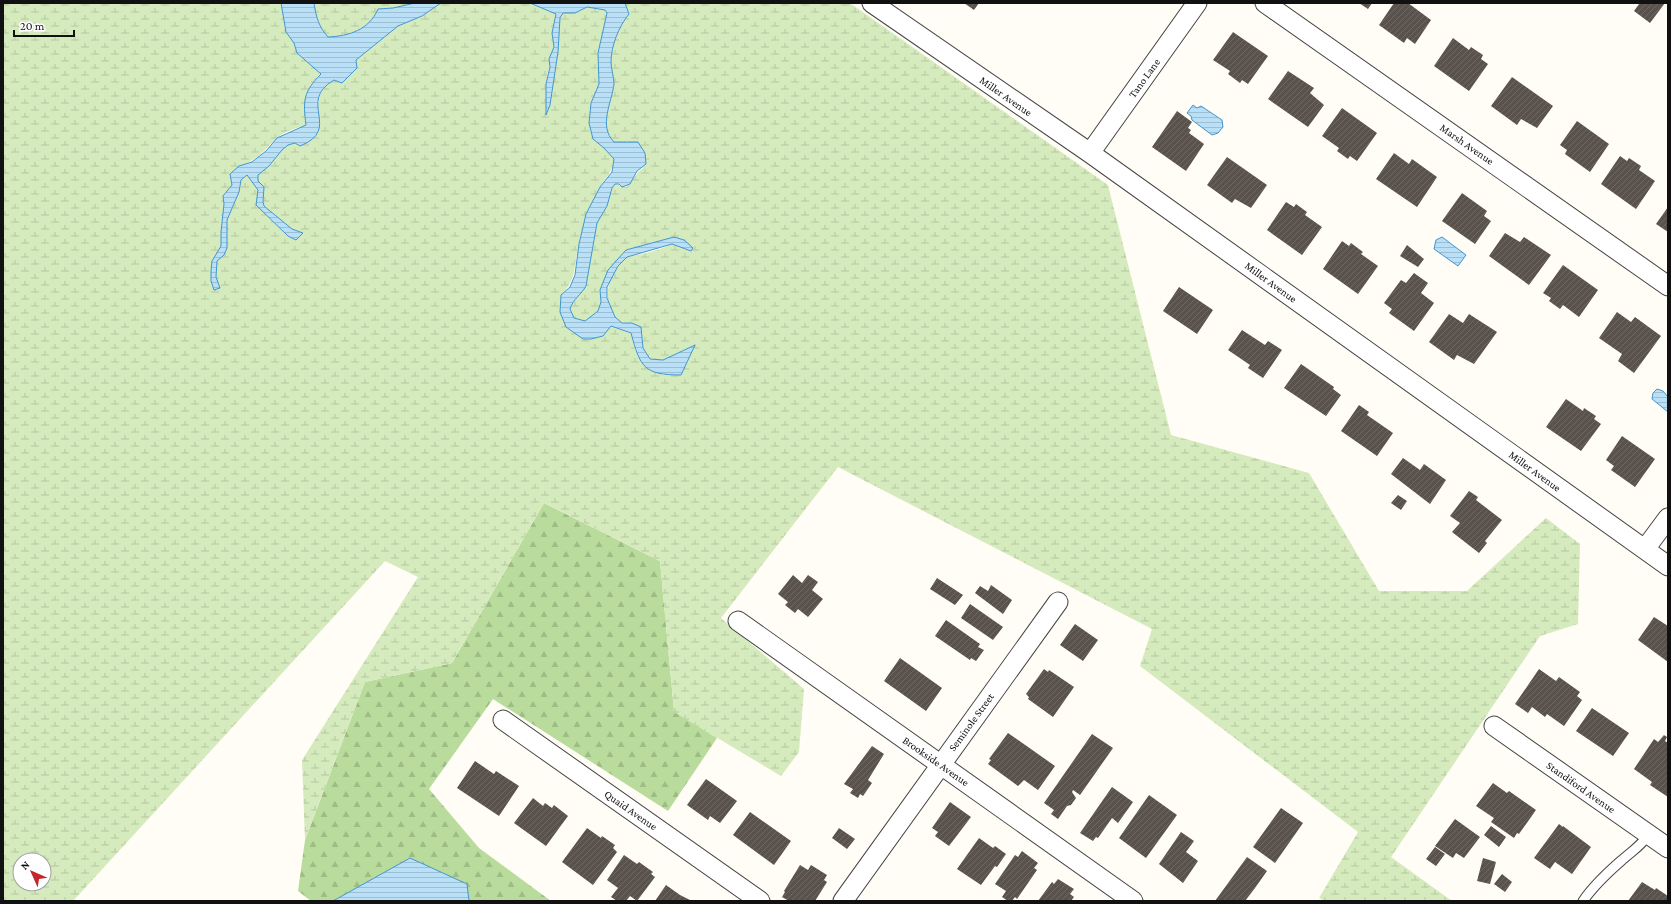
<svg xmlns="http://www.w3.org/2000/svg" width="1671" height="904" font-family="'Crimson Pro',serif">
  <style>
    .forest { fill: url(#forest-firs) }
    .wetland { fill: url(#wetland-marsh); fill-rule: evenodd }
    .water { fill: url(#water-rules); stroke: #3f96cf }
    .building { fill: url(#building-hatch) }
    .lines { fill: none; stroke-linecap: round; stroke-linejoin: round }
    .lane-casing { stroke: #444; stroke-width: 11 }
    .street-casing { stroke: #444; stroke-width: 21 }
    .lane { stroke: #fff; stroke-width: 9 }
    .street { stroke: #fff; stroke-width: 19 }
    .labels { text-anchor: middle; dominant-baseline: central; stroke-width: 4; stroke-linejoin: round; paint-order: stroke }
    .street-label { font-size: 11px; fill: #111; stroke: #fff }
  </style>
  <defs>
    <pattern id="forest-firs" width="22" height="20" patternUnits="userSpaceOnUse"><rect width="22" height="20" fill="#b9dc9c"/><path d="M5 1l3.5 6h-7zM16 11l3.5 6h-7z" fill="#9ebc85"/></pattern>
    <pattern id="wetland-marsh" width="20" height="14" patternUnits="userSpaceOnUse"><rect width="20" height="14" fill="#d5ebbd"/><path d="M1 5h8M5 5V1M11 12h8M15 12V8" fill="none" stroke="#b6c8a1"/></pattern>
    <pattern id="water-rules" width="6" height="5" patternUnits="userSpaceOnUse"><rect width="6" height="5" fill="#b9e0f7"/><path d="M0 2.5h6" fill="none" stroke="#9ebfd3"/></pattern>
    <pattern id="building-hatch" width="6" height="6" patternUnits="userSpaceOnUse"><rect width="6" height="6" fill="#5a524d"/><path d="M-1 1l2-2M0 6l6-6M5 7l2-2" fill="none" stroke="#6d6662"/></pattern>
  </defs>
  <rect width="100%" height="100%" fill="#fffdf5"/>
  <path class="forest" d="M 544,503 L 660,561 L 674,711 L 717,738 L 668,811 L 493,699 L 429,789 L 479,848 L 551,901 L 469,901 L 467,884 L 410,858 L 333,901 L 311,901 L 298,891 L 305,840 L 365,682 L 452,663 Z"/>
  <path class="wetland" d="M 3,3 L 281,3 L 286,32 L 294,43 L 297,53 L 321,73 C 306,88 303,105 307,125 C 297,128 285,131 277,138 C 262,151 261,159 239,166 L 232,185 L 223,196 L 224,204 L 221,232 L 221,246 L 212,261 L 211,281 L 214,290 L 219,288 L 216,277 L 217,261 L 224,255 L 227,248 L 227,220 L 239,192 L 241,180 L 247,175 L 258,190 L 267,216 L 288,236 L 296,240 L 302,233 L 292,229 L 264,206 L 263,202 L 264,187 L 258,181 L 258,175 L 269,166 L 282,150 L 288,145 L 295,143 L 300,146 C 339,131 299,101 334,80 L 342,83 L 353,71 L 356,60 L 398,26 L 422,16 L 441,3 L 530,3 L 553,12 L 556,16 L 552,33 L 554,47 L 547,77 L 550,105 L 558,52 L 560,18 L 563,12 L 576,13 L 587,7 L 605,10 L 607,13 L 598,53 L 599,84 L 591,103 L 593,139 L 604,148 L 614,159 C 611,177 605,176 599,189 C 591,206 583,226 579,244 C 573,266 578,278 561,295 L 566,327 L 583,339 L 611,326 L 631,334 C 637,358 639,367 664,375 L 694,345 L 663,360 L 650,359 L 643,348 L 641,327 C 633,323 622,325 616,318 C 601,303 608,266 628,257 C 634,255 640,255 646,253 C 655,251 664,248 672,244 L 674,237 L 626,250 L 600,290 L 601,302 L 598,311 L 585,321 L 574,318 L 569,309 C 573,299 581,295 586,286 L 597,223 L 607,206 L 612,188 L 615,184 L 626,187 C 633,182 635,173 643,168 L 628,141 L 618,143 L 614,142 C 598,126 612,102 614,84 C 614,77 611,69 611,62 C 611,46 619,26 629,14 L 625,3 L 850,3 L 1108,185 L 1171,435 L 1309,473 L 1379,591 L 1467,591 L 1546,518 L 1580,544 L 1578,624 L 1540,636 L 1391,857 L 1452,901 L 1325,901 L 1319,898 L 1358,832 L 1140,666 L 1152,629 L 838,467 L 721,618 L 804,689 L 799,752 L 781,776 L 674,712 L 660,561 L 544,503 L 452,663 L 365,682 L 305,840 L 302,760 L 418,577 L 385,561 L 73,901 L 3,901 ZM 20,860 L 44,860 L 44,884 L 20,884 Z
    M 314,3 L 415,3 L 393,8 L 383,8 C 364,28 356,36 328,37 C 319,27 316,17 314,3 Z"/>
  <path class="water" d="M 281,3 L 314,3 C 316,17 319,27 328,37 C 349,36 369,30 378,9 L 393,8 L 415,3 L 441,3 L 422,16 L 398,26 L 356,60 L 357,68 L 342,83 L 334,80 C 296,102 343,129 300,146 L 295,143 L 288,145 L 282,150 L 269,166 L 258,175 L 258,181 L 264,187 L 263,202 L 264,206 L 292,229 L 303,233 L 296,240 L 288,236 L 256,205 L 258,190 L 247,175 L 241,180 L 239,192 L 227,220 L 227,248 L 224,255 L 217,261 L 216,277 L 220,288 L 214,290 L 211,281 L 211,271 L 212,261 L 221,246 L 221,232 L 224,204 L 223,196 L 232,185 L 230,174 L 239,166 L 252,162 L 266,151 L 277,138 L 306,125 C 303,101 303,92 321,74 L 297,53 L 294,43 L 286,32 Z
    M 530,3 L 625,3 L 629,14 C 619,26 611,46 611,62 C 611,69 614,77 614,84 C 612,102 598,126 614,142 L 638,142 L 645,153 L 646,164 L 637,171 L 630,184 L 622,187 L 619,184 L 615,184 L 612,188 L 607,206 L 597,223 L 586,286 C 581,295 573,299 570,309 L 574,318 L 585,321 L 598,311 L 601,302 L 600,290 L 608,270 L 626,250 L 674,237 L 684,240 L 693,248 L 691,251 L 672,244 L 627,257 L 618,266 L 607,287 L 607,298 L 615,317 L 622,323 L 632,323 L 641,327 L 643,348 L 650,359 L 663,360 L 695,345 L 681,375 C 644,375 640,367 631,333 L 611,326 L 603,336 L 591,339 L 583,339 L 566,327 L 560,312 L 561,295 L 570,287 L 575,275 L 579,244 L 586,214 L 600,187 L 612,172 L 614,159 L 604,148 L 593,139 L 589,123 L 591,103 L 599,84 L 598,53 L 607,13 L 605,10 L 587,7 L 575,13 L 563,13 L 560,18 L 558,52 L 550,105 L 546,115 L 546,84 L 550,67 L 549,59 L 554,47 L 552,33 L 556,14 Z
    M 1193,105 L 1197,108 L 1201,106 L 1222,120 L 1223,127 L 1218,133 L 1212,135 L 1192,120 L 1191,116 L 1187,113 Z
    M 1442,237 L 1466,255 L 1458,266 L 1434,249 L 1436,240 Z
    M 1657,389 L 1663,391 L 1668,397 L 1668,412 L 1652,399 L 1653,393 Z
    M 410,858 L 467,884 L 469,901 L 333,901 Z"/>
  <path class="building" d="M 964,3 L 979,3 L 974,10 Z
    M 1359,3 L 1372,3 L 1368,9 Z
    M 1394,3 L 1408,3 L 1431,20 L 1415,44 L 1407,38 L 1404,43 L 1379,25 Z
    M 1637,3 L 1665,3 L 1650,23 L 1634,11 L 1639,4 Z
    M 1233,32 L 1268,56 L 1248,84 L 1242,80 L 1240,83 L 1228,74 L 1230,71 L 1213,60 Z
    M 1453,38 L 1469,50 L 1471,47 L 1483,55 L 1481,59 L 1488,64 L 1469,91 L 1434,66 Z
    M 1288,71 L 1314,88 L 1310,93 L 1324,105 L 1308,127 L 1268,99 Z
    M 1512,77 L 1553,106 L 1537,128 L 1521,119 L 1517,125 L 1491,106 Z
    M 1342,108 L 1377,133 L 1357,161 L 1350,156 L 1348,159 L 1337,151 L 1339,148 L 1322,136 Z
    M 1177,111 L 1192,122 L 1188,128 L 1191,130 L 1189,133 L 1204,144 L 1186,171 L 1152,147 Z
    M 1577,121 L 1609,144 L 1590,172 L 1565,154 L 1567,150 L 1560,145 Z
    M 1394,153 L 1409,164 L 1412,159 L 1437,177 L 1417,207 L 1376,179 Z
    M 1620,156 L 1627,161 L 1629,158 L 1641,166 L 1639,170 L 1655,181 L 1636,209 L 1601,184 Z
    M 1227,157 L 1267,185 L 1251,208 L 1235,199 L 1232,203 L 1207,185 Z
    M 1462,193 L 1487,211 L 1484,216 L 1491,221 L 1475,244 L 1442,221 Z
    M 1286,202 L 1294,207 L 1296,204 L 1307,212 L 1305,215 L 1322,227 L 1302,255 L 1267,230 Z
    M 1668,207 L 1668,232 L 1656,224 Z
    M 1505,233 L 1520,242 L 1524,237 L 1551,255 L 1529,285 L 1489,256 Z
    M 1342,241 L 1349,246 L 1351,243 L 1363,252 L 1361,254 L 1378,266 L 1358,294 L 1323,269 Z
    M 1407,245 L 1424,259 L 1418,267 L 1400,256 Z
    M 1563,265 L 1598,290 L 1579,317 L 1563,305 L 1560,309 L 1549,301 L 1551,298 L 1543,293 Z
    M 1414,273 L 1428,283 L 1421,293 L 1434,303 L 1414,331 L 1389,313 L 1392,309 L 1384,303 L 1401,280 L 1406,283 Z
    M 1179,287 L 1213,310 L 1197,334 L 1163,311 Z
    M 1617,312 L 1631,322 L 1635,317 L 1661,336 L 1634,373 L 1618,361 L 1622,354 L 1599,338 Z
    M 1449,314 L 1463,323 L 1469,314 L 1497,332 L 1474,364 L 1457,355 L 1454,360 L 1429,342 Z
    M 1242,330 L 1265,345 L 1268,341 L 1282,350 L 1263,378 L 1248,368 L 1250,365 L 1228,350 Z
    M 1301,364 L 1334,387 L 1333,389 L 1341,395 L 1326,416 L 1284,388 Z
    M 1566,399 L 1583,411 L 1584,408 L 1596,416 L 1594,419 L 1601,424 L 1581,451 L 1546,427 Z
    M 1359,405 L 1369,412 L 1367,415 L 1393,433 L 1377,456 L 1341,431 Z
    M 1622,436 L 1655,459 L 1635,487 L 1611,470 L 1614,466 L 1606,460 Z
    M 1403,458 L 1420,470 L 1424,464 L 1446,480 L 1430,504 L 1391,474 Z
    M 1469,491 L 1478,497 L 1476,500 L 1502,520 L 1485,541 L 1487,543 L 1479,553 L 1452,532 L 1460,523 L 1450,516 Z
    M 1398,495 L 1407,501 L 1401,510 L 1391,503 Z
    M 793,575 L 802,583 L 808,575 L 818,582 L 812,590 L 823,599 L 808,617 L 798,609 L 795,613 L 785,605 L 788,602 L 778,594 Z
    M 937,578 L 963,595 L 955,605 L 930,589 Z
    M 991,585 L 1012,600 L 1003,614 L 975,593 L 980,586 L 988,591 Z
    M 970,604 L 1003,627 L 993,640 L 961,618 Z
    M 1654,617 L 1668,626 L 1668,662 L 1638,640 Z
    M 946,620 L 980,644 L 978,647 L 984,650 L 976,661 L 971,658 L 970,660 L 935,636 Z
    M 1075,624 L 1098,640 L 1083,661 L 1060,645 Z
    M 900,658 L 942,688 L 926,711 L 884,681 Z
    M 1044,669 L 1048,672 L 1049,670 L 1074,687 L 1053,717 L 1028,699 L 1029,697 L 1026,694 Z
    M 1539,669 L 1556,681 L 1559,677 L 1580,692 L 1577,696 L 1582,700 L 1564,726 L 1547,714 L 1545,717 L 1532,707 L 1528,713 L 1515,704 Z
    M 1592,708 L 1629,733 L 1613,756 L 1576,731 Z
    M 1008,733 L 1055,766 L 1038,790 L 1024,780 L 1018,786 L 988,764 L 991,760 L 989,759 Z
    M 1092,734 L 1113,748 L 1080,795 L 1073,790 L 1072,792 L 1076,798 L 1071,805 L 1067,806 L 1058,819 L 1051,814 L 1054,810 L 1044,803 Z
    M 1664,735 L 1667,737 L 1665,741 L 1668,743 L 1668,797 L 1650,785 L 1652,782 L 1634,769 L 1654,739 L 1658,742 Z
    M 872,746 L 884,754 L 868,780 L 872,783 L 863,796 L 860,794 L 858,798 L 850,793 L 853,789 L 844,784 Z
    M 475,761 L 494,774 L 496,771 L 519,786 L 499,816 L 457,788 Z
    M 706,779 L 737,801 L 720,823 L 710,816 L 708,820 L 687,805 Z
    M 1493,783 L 1507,793 L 1509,791 L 1536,810 L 1519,834 L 1517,833 L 1514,838 L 1491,822 L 1494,818 L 1476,806 Z
    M 1112,787 L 1133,802 L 1118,823 L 1112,818 L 1098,838 L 1096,837 L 1093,841 L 1080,833 Z
    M 1149,795 L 1177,815 L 1146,858 L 1119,838 Z
    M 533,798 L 543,806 L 545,803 L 552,808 L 554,805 L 568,816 L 546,846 L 514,823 Z
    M 950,802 L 971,817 L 949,846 L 935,836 L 938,832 L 932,828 Z
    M 1281,808 L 1303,823 L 1275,863 L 1253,847 Z
    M 750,812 L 791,841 L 774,865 L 733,835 Z
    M 1455,819 L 1480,837 L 1464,858 L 1456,853 L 1453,858 L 1435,846 Z
    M 1559,824 L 1563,827 L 1563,826 L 1591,847 L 1572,874 L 1555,862 L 1550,869 L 1534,858 Z
    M 1491,826 L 1506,837 L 1499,847 L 1484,835 Z
    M 587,828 L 601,838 L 602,836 L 615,845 L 613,848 L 617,852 L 593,885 L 562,862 Z
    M 839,828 L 855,839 L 847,849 L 832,838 Z
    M 1181,832 L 1194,841 L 1186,852 L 1198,861 L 1183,883 L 1159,864 Z
    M 979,838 L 993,848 L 995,846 L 1006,854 L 997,867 L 995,866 L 981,885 L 957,869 Z
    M 1435,847 L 1445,854 L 1436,866 L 1426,859 Z
    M 1022,851 L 1038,863 L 1034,868 L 1037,870 L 1017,899 L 1015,897 L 1012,901 L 1008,901 L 1002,897 L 1006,891 L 995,884 L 1015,855 L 1018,857 Z
    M 624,855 L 637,864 L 639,862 L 653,872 L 651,874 L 655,877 L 637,901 L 630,896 L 626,901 L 617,901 L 611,897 L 618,888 L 607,880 Z
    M 1247,857 L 1267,871 L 1255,888 L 1245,901 L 1215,901 Z
    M 1483,858 L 1496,862 L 1490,884 L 1477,881 Z
    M 800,865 L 808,870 L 811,865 L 827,875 L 824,880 L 827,882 L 815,901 L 789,901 L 782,897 L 785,892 L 784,891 Z
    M 1502,874 L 1512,882 L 1505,892 L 1494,884 Z
    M 1058,879 L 1074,889 L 1070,894 L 1074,897 L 1071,901 L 1038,901 L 1052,882 L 1054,884 Z
    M 1642,882 L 1655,890 L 1656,888 L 1668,896 L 1668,901 L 1628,901 Z
    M 666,885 L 680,895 L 692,901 L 655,901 Z"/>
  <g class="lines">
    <g class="lane-casing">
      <path id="lane" d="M 1583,901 C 1594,885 1607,873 1622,860 C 1633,850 1640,847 1649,834"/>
    </g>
    <g class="street-casing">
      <path id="street" d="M 872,3 L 1090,153 L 1668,566
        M 1265,3 L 1668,286
        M 1090,153 L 1197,3
        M 1645,549 L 1668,518
        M 738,621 L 1133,901
        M 503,720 L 760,901
        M 1494,726 L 1668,848
        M 843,901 L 1058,602"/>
    </g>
    <use href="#lane" class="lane"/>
    <use href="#street" class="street"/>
  </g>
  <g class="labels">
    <g class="street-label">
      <text transform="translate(1144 78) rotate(-54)">Tano Lane</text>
      <text transform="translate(1006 96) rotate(35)">Miller Avenue</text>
      <text transform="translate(1467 144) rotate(35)">Marsh Avenue</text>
      <text transform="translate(1271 282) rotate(36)">Miller Avenue</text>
      <text transform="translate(1535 471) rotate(36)">Miller Avenue</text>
      <text transform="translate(971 722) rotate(-54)">Seminole Street</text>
      <text transform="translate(936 761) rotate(35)">Brookside Avenue</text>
      <text transform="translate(1581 787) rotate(35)">Standiford Avenue</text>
      <text transform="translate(631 810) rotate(35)">Quaid Avenue</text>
    </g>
  </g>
  <rect width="1671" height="904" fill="none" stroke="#111111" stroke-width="8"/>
  <g transform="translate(32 872) rotate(315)"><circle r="19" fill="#ffffff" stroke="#a0a0a0"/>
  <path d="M0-3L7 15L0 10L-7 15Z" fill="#c4262e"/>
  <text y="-6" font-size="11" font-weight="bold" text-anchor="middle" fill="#111111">N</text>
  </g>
  <path d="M14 30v6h60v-6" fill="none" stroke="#111111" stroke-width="2"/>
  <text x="20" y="30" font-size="12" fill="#111111" stroke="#ffffff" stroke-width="3" paint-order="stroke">20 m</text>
</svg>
